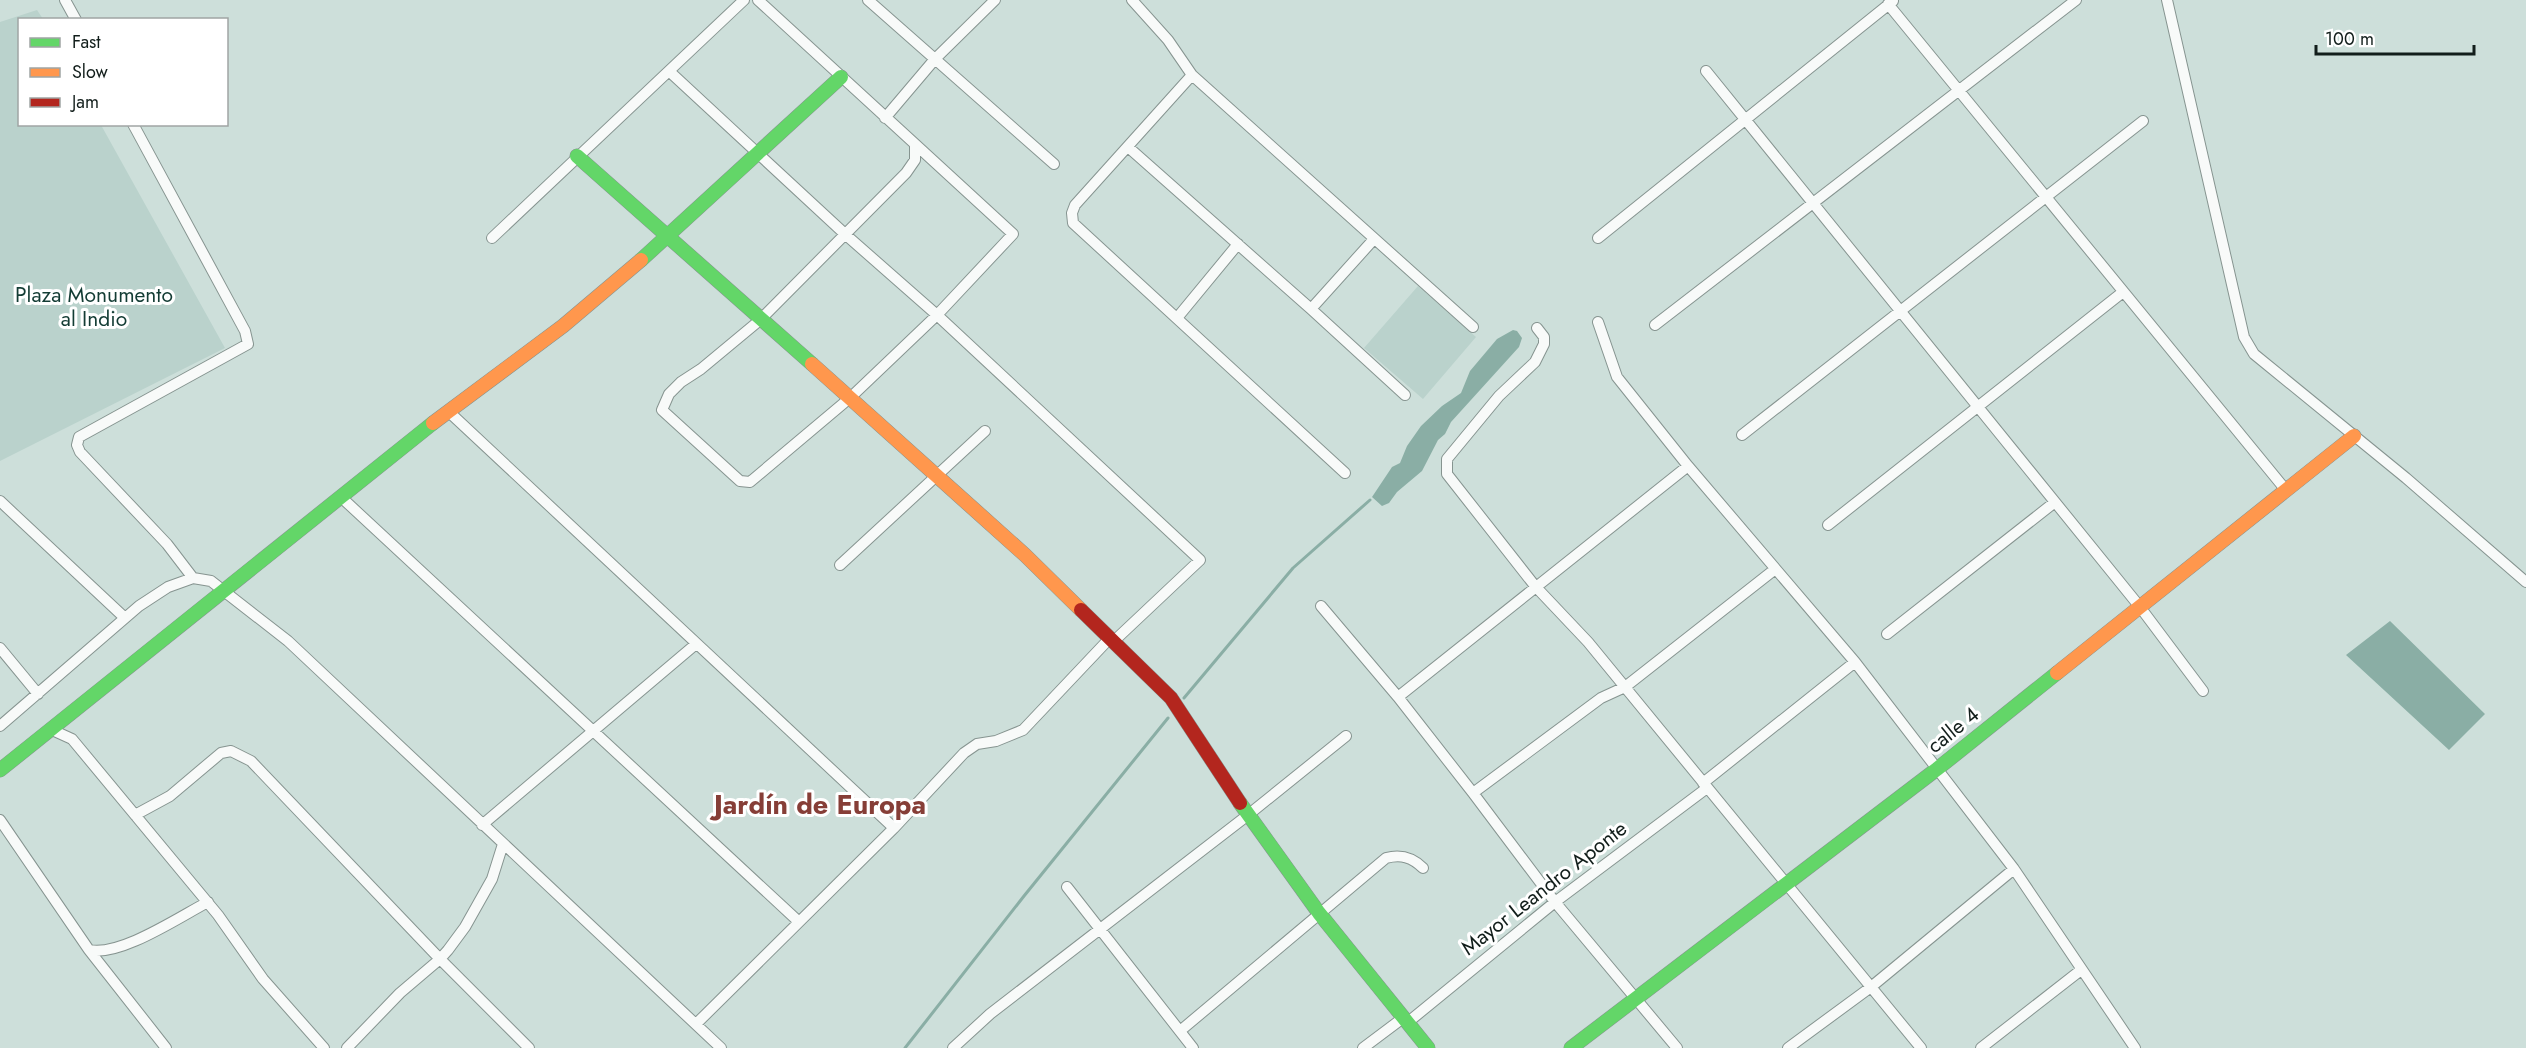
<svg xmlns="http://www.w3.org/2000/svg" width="2526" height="1048" font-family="Jost,sans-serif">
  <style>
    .green { fill: #bad2cc }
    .water { fill: #8aaea5 }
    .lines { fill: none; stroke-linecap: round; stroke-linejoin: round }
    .stream { stroke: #8aaea5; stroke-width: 3 }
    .street-casing { stroke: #869490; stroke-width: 12 }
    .fast-casing { stroke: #869490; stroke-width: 15 }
    .slow-casing { stroke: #869490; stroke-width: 15 }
    .jam-casing { stroke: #869490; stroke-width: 15 }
    .street { stroke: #f8faf9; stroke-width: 10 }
    .fast { stroke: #63d668; stroke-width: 14 }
    .slow { stroke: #ff974d; stroke-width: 14 }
    .jam { stroke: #b3261e; stroke-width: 14 }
    .labels { text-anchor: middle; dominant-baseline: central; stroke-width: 6; stroke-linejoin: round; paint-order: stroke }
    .park-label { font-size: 21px; fill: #133c34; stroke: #fff }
    .street-label { font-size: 21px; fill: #121e1b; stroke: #fff }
    .district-label { font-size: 27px; font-weight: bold; fill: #863e37; stroke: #fff }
  </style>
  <rect width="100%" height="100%" fill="#cddfda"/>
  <path class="green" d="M 37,10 L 43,19 L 20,20 L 20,124 L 101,125 L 225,348 L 0,461 L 0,22 Z
    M 1418,286 L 1476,337 L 1423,399 L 1364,348 Z"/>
  <path class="water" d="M 1513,330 L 1517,331 L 1522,338 L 1519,347 L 1451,422 L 1445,434 L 1438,440 L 1422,471 L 1397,492 L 1389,503 L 1382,506 L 1372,497 L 1392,467 L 1400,463 L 1407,446 L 1421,426 L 1442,406 L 1461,393 L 1470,371 L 1497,339 Z
    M 2390,621 L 2485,714 L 2449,750 L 2346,655 Z"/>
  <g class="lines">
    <path class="stream" d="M 1184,698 L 1293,568 L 1370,500
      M 905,1048 L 1024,896 L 1168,718"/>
    <g class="street-casing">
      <path id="street" d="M 65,0 L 76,20
        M 758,0 L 915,144 L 915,160 L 906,173 L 760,320 L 701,369 L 681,382 L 669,394 L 662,410 L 740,481 L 750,482 L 851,397 L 937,315 L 1013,234 L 915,144
        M 868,0 L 1054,164
        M 1132,0 L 1168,40 L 1192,75 L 1473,327
        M 2167,0 L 2244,337 L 2254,354 L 2406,478 L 2526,582
        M 1888,4 L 2285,489
        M 1706,71 L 2140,607 L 2203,691
        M 670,72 L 846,235 L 937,315 L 1200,560 L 1114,641
        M 1192,75 L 1075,205 L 1072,213 L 1073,223 L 1345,473
        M 885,118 L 935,59 L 995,0
        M 133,124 L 245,331 L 248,344 L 79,437 L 77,445 L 80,452 L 167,544 L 193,578
        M 1128,147 L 1311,309 L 1405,395
        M 492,238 L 744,0
        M 1598,238 L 1893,1
        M 1311,309 L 1374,239
        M 1177,318 L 1238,244
        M 1598,322 L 1617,377 L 1688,466 L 1855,662 L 2014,869 L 2135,1048
        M 1655,325 L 2076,0
        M 1537,328 L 1544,337 L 1544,344 L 1535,362 L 1499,396 L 1447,459 L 1447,474 L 1535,586 L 1588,642 L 1921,1048
        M 448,411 L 894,828 L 696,1024
        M 1742,435 L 2143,121
        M 342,498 L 798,921
        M 0,501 L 125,618
        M 1828,525 L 2123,292
        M 840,565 L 985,431
        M 1321,606 L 1398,697 L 1473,793 L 1555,902 L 1677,1048
        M 1887,634 L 2055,502
        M 0,648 L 38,694
        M 1398,697 L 1688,466
        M 0,726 L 139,606 L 168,587 L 193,578 L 211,581 L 288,641 L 721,1048
        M 50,729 L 72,739 L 218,915 L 263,979 L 324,1048
        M 1703,783 L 1855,662
        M 1473,793 L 1601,698 L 1625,687 L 1774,570
        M 135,815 L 170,796 L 221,753 L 231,751 L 251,761 L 440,959 L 529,1048
        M 0,820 L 89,950 C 120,957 179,917 208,902
        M 482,825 L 696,644
        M 894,828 L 964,753 L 977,744 L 996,741 L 1023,730 L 1110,638
        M 1067,887 L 1193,1048
        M 89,950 L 166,1048
        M 1407,1023 L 1555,902 L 1707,788
        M 1180,1031 L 1386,858 C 1401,854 1412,857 1423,868
        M 347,1048 L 400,993 L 440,959 L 448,950 L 465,927 L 492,879 L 503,844
        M 953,1048 L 990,1014 L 1248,815 L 1346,736
        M 1363,1048 L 1403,1018
        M 1788,1048 L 1871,987 L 2014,869
        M 1981,1048 L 2081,970"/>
    </g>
    <g class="fast-casing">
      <path id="fast" d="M 577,156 L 812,364
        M 641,260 L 841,77
        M 0,770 L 433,423
        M 1240,803 L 1319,913 L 1428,1048
        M 1571,1048 L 1937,769 L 2057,673"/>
    </g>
    <g class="slow-casing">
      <path id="slow" d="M 812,364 L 1025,555 L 1081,610
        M 433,423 L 563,326 L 641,260
        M 2057,673 L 2354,436"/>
    </g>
    <g class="jam-casing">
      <path id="jam" d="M 1081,610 L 1171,698 L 1240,803"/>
    </g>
    <use href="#street" class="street"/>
    <use href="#fast" class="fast"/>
    <use href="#slow" class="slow"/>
    <use href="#jam" class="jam"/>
  </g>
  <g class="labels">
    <g class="park-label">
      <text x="94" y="295">Plaza Monumento<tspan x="94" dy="24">al Indio</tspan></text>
    </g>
    <g class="street-label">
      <text transform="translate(1953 730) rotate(-39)">calle 4</text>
      <text transform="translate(1544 888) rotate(-38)">Mayor Leandro Aponte</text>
    </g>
    <g class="district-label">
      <text x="820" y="804">Jardín de Europa</text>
    </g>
  </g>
  <rect x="18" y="18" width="210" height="108" fill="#ffffff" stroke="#a0a5a4" stroke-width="1.5"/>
  <rect x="30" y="38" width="30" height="9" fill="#63d668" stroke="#a0a5a4" stroke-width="1.5"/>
  <text x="72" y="48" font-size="18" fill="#121e1b">Fast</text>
  <rect x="30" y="68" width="30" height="9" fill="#ff974d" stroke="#a0a5a4" stroke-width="1.5"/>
  <text x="72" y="78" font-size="18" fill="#121e1b">Slow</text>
  <rect x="30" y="98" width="30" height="9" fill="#b3261e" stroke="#a0a5a4" stroke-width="1.5"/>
  <text x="72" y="108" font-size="18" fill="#121e1b">Jam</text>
  <path d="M2316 45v9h158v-9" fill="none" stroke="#121e1b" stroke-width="3"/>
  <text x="2325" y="45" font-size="18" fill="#121e1b" stroke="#ffffff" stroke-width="4.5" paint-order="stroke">100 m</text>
</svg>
